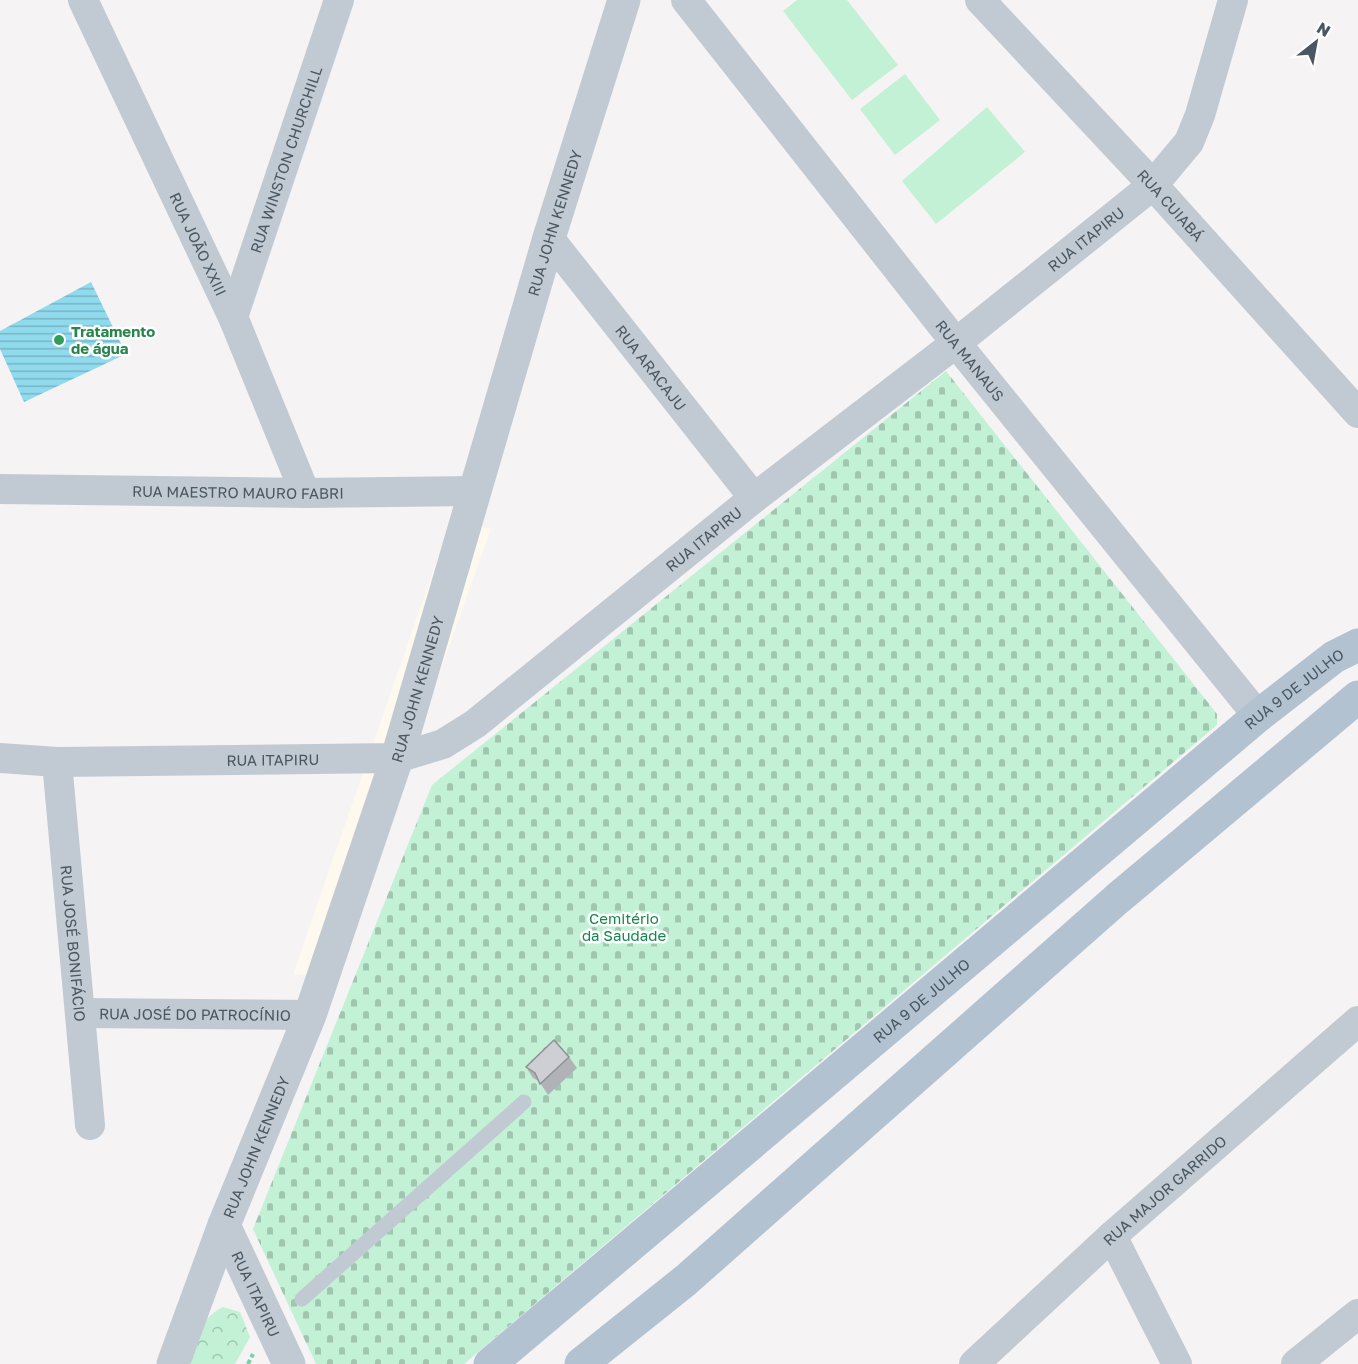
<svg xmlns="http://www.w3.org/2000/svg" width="1358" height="1364" font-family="'Golos Text',sans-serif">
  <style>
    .commercial { fill: #fdf9ef }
    .cemetery { fill: url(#cemetery-stones) }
    .park { fill: url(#park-crowns) }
    .pitch { fill: #c3f1d5 }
    .water { fill: url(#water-rules) }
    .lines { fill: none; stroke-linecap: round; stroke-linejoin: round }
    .path { stroke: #7ad0a6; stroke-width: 4; stroke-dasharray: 4.5 3; stroke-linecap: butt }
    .service { stroke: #c1cad2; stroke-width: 15 }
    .minor { stroke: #c1cad2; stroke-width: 30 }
    .tertiary { stroke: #c1cad2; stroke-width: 33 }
    .primary { stroke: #b3c2d1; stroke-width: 33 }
    .wall { fill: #b0b2b7 }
    .building { fill: #cdcfd5; stroke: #909195; stroke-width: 1.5 }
    .leisure-dot { fill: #2e9e5b; stroke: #fff; stroke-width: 2 }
    .labels { text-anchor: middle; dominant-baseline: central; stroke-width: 5; stroke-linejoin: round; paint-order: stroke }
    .street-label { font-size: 15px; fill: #4a5661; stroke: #fff }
    .leisure-label { font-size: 15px; font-weight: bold; fill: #27864d; stroke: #fff; text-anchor: start }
    .park-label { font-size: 15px; fill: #17864f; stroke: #fff }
  </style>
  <defs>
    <pattern id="cemetery-stones" width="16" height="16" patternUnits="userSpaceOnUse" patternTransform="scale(1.5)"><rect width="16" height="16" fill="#c3f1d5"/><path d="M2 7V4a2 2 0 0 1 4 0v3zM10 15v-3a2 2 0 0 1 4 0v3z" fill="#a0c6b0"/></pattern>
    <pattern id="park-crowns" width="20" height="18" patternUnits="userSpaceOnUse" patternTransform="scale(1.5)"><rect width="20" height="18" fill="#c3f1d5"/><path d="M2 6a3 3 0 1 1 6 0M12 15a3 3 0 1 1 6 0" fill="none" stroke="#a0c6b0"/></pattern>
    <pattern id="water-rules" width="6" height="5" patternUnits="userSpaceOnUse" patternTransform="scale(1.5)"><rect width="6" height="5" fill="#90daee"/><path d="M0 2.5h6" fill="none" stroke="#78b4c4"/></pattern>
  </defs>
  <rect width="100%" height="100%" fill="#f5f3f3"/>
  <path class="commercial" d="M 451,519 L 491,529 L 331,978 L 293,974 Z"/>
  <path class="cemetery" d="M 946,371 L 1217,714 L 1217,725 L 464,1364 L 316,1364 L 253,1229 L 432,785 Z"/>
  <path class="park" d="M 223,1307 L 240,1312 L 250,1337 L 235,1364 L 187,1364 C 195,1340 199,1319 223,1307 Z"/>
  <path class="pitch" d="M 797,0 L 847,0 L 898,65 L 852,100 L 783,11 Z
    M 905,74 L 940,120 L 895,155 L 860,109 Z
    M 987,107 L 1025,152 L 936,224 L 902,181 Z"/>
  <path class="water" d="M 91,282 L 126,354 L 24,402 L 0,349 L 0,331 Z"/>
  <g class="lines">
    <path class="path" d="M 248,1364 L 253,1354"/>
    <path class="service" d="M 302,1299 L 524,1102"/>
    <g class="minor">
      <path id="s1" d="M 83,0 L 233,317 L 305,493"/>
      <path id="s2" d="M 686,0 L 956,343 L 1258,716"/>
      <path id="s3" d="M 980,0 L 1153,185 L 1358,413"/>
      <path id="s4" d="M 549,238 L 754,498"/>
      <path id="s5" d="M 233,317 L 339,0"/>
      <path id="s6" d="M 0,489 L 305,493 L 476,491"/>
      <path id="s7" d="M 0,758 L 57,762 L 397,758 L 443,744 L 475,724 L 754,498 L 956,343 L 1153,185 L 1189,142 L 1200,115 L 1233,0"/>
      <path id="s8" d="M 57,762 L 90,1125"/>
      <path id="s9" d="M 81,1013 L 310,1015"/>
      <path d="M 1112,1236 L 1177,1364"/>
      <path id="s10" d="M 974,1364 L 1112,1236 L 1358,1021"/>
      <path d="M 1296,1364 L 1358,1314"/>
    </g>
    <g class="tertiary">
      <path id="s11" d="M 224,1225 L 289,1364"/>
      <path id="s12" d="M 173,1364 L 224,1225 L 310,1015 L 397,758 L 549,238 L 624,0"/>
    </g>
    <g class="primary">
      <path id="s13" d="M 490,1364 L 1258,716 L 1334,657 L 1358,645"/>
      <path d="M 581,1364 L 686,1280 L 1117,899 L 1358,697"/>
    </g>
  </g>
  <path class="wall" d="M 569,1057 L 577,1068 L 548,1095 L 539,1081 L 533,1078 L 526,1067 Z"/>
  <path class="building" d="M 554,1040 L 569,1057 L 540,1084 L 535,1073 L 526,1067 Z"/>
  <circle class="leisure-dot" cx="59" cy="340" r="6"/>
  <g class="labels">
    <g class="street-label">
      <text stroke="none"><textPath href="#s5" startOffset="166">RUA WINSTON CHURCHILL</textPath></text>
      <text stroke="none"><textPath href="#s3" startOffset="280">RUA CUIABÁ</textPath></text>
      <text stroke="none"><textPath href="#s12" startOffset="1204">RUA JOHN KENNEDY</textPath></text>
      <text stroke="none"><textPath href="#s7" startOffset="1263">RUA ITAPIRU</textPath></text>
      <text stroke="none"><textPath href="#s1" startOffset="270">RUA JOÃO XXIII</textPath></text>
      <text stroke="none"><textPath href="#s2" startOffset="459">RUA MANAUS</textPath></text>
      <text stroke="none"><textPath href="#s4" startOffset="165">RUA ARACAJU</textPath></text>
      <text stroke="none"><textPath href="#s6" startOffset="238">RUA MAESTRO MAURO FABRI</textPath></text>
      <text stroke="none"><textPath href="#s7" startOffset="777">RUA ITAPIRU</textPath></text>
      <text stroke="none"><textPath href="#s12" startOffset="718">RUA JOHN KENNEDY</textPath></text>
      <text stroke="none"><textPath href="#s13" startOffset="1050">RUA 9 DE JULHO</textPath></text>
      <text stroke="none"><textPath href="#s7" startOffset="273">RUA ITAPIRU</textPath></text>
      <text stroke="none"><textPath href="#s8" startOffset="182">RUA JOSÉ BONIFÁCIO</textPath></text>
      <text stroke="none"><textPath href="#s13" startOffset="564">RUA 9 DE JULHO</textPath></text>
      <text stroke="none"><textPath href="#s9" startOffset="114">RUA JOSÉ DO PATROCÍNIO</textPath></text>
      <text stroke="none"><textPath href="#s12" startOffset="232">RUA JOHN KENNEDY</textPath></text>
      <text stroke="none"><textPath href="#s10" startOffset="258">RUA MAJOR GARRIDO</textPath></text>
      <text stroke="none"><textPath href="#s11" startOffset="76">RUA ITAPIRU</textPath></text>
    </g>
    <g class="leisure-label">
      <text x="71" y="331">Tratamento<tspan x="71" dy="17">de água</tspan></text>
    </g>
    <g class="park-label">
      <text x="624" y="918">Cemitério<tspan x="624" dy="17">da Saudade</tspan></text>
    </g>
  </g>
  <g transform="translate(1316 42) rotate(31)" stroke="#ffffff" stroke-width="4.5" paint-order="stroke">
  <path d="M0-4.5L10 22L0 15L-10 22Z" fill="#4a5661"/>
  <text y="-9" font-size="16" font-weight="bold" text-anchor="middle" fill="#4a5661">N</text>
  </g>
</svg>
